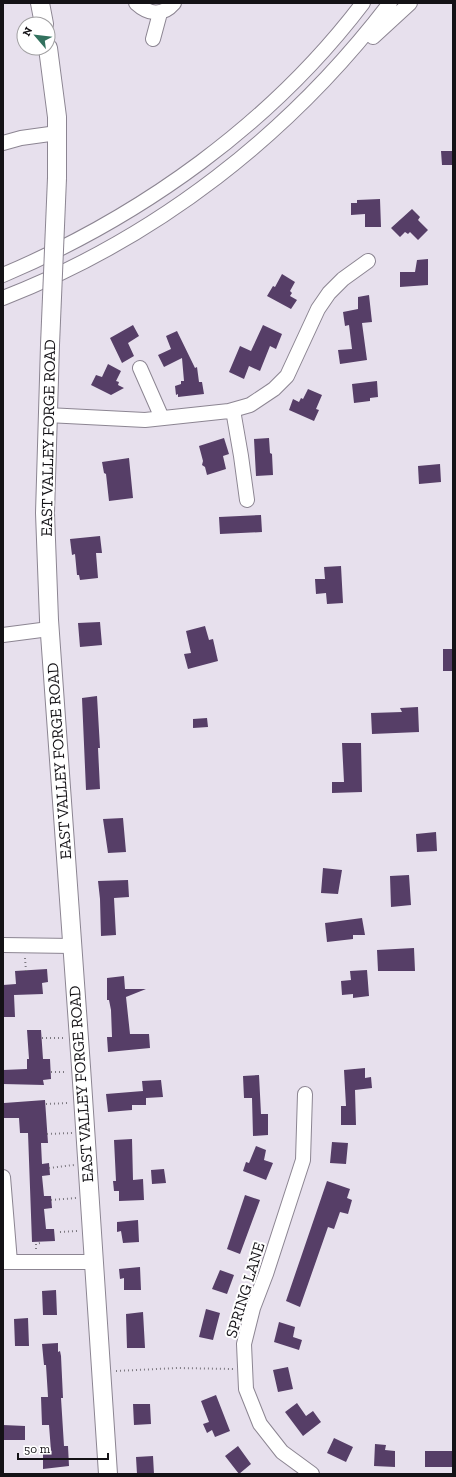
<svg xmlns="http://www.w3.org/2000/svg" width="456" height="1477" font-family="'Zilla Slab',serif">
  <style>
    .building { fill: #563e67 }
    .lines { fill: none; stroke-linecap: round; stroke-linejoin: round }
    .minor-casing { stroke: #8c8592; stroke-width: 16 }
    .major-casing { stroke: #8c8592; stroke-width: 20 }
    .path { stroke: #7c7880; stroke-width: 2; stroke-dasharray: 1 3; stroke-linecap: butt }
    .minor { stroke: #fff; stroke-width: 14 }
    .major { stroke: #fff; stroke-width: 18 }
    .major-bridge-casing { stroke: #8c8592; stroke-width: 20; stroke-linecap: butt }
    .major-bridge { stroke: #fff; stroke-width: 18 }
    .labels { text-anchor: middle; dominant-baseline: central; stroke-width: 4; stroke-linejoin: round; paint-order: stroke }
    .street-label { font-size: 16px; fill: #141216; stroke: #fff }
  </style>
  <rect width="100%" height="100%" fill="#e7e0ed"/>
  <path class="building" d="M 441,151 L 453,151 L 453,165 L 442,165 Z
    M 380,199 L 381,227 L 365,227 L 365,214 L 351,215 L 351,203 L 357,203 L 357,200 Z
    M 412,209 L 420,217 L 418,220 L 428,230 L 418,240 L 410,232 L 408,234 L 405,232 L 400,237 L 391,228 Z
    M 428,259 L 428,285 L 400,287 L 400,272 L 415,272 L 417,260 Z
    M 282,274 L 295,282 L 290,291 L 292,293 L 290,296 L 297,300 L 291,309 L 267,296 L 273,286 L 275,287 Z
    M 369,295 L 372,322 L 362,323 L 367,360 L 340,364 L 338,350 L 352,349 L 349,325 L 345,326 L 343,312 L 358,309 L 358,297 Z
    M 133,325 L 139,336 L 128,343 L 134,356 L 122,363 L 110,338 Z
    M 263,325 L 282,334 L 276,349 L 270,346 L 260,371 L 249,366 L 244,379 L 229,372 L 240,346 L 251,351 Z
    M 177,331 L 195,368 L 197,367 L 199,382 L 202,382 L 204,394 L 178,397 L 178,394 L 176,395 L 175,386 L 181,384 L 181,381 L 184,381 L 182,358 L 164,367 L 158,355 L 171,349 L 166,336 Z
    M 108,364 L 121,371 L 116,381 L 119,382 L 118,385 L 124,388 L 111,395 L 91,385 L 96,375 L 102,377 Z
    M 377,381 L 378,397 L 370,398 L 370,401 L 354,403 L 352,384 Z
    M 308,389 L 322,395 L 316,409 L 319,410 L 314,421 L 289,410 L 293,399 L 299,402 L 301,398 L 303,399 Z
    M 224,438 L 229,454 L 223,456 L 226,469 L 207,475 L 205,467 L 202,465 L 203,461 L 199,446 Z
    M 269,438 L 270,453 L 272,454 L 273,475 L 256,476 L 254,439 Z
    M 129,458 L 133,498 L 109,501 L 106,474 L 104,473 L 102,462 Z
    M 440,464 L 441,482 L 419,484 L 418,466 Z
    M 261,515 L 262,532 L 220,534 L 219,517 Z
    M 100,536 L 102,553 L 96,553 L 98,578 L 80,580 L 79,575 L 77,575 L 75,554 L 72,555 L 70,539 Z
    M 341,566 L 343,603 L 327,604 L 326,593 L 316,594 L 315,579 L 325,579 L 324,567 Z
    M 100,622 L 102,645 L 80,647 L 78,623 Z
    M 205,626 L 209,640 L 213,639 L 218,661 L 188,669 L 184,654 L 191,653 L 186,631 Z
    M 443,649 L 453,649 L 453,671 L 443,671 Z
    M 97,696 L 100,748 L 98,748 L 100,789 L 86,790 L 82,698 Z
    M 418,707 L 419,732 L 372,734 L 371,713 L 402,712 L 400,708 Z
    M 207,718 L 208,727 L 193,728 L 193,719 Z
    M 342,743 L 361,743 L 362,792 L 332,793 L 332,782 L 344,782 Z
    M 123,818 L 126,852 L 108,853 L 103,819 Z
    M 436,832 L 437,851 L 417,852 L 416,834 Z
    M 323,868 L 342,870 L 338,894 L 321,893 Z
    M 409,875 L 411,905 L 391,907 L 390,876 Z
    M 128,880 L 129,897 L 114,898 L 116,935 L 101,936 L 100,899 L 98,881 Z
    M 362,918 L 365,935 L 353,935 L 353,939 L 327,942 L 325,923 Z
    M 414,948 L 415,971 L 378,971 L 377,950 Z
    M 47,969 L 48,982 L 42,983 L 43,994 L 14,995 L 15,1017 L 3,1017 L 3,985 L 16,984 L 15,971 Z
    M 367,970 L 369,996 L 353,998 L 353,994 L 342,995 L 341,981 L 351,980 L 350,971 Z
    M 124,976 L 125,989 L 146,989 L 126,997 L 130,1034 L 149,1034 L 150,1048 L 108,1052 L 107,1037 L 112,1037 L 111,1010 L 109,1000 L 107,1000 L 107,978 Z
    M 27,1030 L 41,1030 L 43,1059 L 50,1059 L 51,1079 L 43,1080 L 44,1085 L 3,1084 L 3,1070 L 27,1069 L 27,1059 L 29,1059 Z
    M 365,1068 L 365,1078 L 371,1077 L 372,1088 L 355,1090 L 356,1125 L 341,1125 L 341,1106 L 346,1106 L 344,1070 Z
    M 259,1075 L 261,1114 L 268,1114 L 268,1135 L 253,1136 L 252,1098 L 244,1098 L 243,1076 Z
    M 161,1080 L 163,1097 L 146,1098 L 146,1105 L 132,1105 L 132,1110 L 108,1112 L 106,1094 L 143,1091 L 142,1081 Z
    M 45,1100 L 48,1143 L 41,1143 L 42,1164 L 49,1163 L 50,1175 L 42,1176 L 44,1196 L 51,1196 L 52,1208 L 44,1209 L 46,1229 L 54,1229 L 55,1241 L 32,1242 L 28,1133 L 20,1133 L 19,1118 L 4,1118 L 4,1103 Z
    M 132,1139 L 133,1180 L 143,1179 L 144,1200 L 119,1201 L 119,1191 L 114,1191 L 113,1181 L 116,1181 L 114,1140 Z
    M 332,1142 L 348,1143 L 346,1164 L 330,1163 Z
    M 256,1146 L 266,1150 L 264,1160 L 273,1163 L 266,1180 L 243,1171 L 246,1162 L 249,1163 Z
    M 164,1169 L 166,1183 L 152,1184 L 151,1170 Z
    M 327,1181 L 350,1189 L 347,1198 L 352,1200 L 348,1214 L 340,1212 L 334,1229 L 328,1227 L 300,1307 L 286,1301 Z
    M 245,1195 L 260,1200 L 240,1254 L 227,1249 Z
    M 138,1220 L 139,1242 L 123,1243 L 121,1231 L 117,1232 L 117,1222 Z
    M 140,1267 L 141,1290 L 124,1290 L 124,1278 L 120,1279 L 119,1269 Z
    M 220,1270 L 234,1275 L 227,1294 L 212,1289 Z
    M 56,1290 L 57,1315 L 43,1315 L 42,1291 Z
    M 206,1309 L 220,1313 L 213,1340 L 199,1337 Z
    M 143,1312 L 145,1348 L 127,1348 L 126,1314 Z
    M 28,1318 L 29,1346 L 15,1346 L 14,1319 Z
    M 279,1322 L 295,1327 L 293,1337 L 302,1340 L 299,1350 L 274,1342 Z
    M 58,1343 L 58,1352 L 60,1351 L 61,1356 L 63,1398 L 61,1398 L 64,1446 L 68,1446 L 69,1466 L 43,1469 L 43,1451 L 51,1451 L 49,1425 L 42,1425 L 41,1397 L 48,1397 L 46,1365 L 44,1365 L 42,1344 Z
    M 288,1367 L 293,1389 L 278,1392 L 273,1370 Z
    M 216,1395 L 230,1431 L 215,1437 L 212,1430 L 207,1433 L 203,1424 L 209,1422 L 201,1401 Z
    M 297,1403 L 306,1416 L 313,1411 L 321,1422 L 303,1436 L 285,1412 Z
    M 133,1404 L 150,1404 L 151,1424 L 134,1425 Z
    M 3,1425 L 25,1426 L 25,1440 L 3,1440 Z
    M 334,1438 L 353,1447 L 346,1462 L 327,1453 Z
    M 375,1444 L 386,1445 L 385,1450 L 395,1451 L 395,1467 L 374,1466 Z
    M 238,1446 L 251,1464 L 239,1474 L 225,1456 Z
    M 425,1451 L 453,1451 L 453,1467 L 425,1467 Z
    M 153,1456 L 154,1474 L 137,1474 L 136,1457 Z"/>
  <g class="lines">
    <g class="minor-casing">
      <path id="minor" d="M 136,3 C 148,14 162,17 174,3
        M 373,37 L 410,3
        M 153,39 L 160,13
        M 3,143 L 21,138 L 57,133
        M 3,275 C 142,216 271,124 363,3
        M 3,298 C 157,238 290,134 390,3
        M 140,368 L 162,418
        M 233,410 L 241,456 L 247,500
        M 47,415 L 145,420 L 229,411 L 250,405 L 274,389 L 287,376 L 318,309 L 329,293 L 343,279 L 368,261
        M 3,635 L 49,629
        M 3,945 L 72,946
        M 305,1094 L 303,1160 L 266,1274 L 253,1308 L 244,1344 L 246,1389 L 260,1424 L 282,1452 L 312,1474
        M 3,1177 L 10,1262
        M 3,1262 L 93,1262"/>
    </g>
    <g class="major-casing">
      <path id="major" d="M 40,3 L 44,24
        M 48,48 L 57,117 L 57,178
        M 50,345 L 45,513 L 49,620 L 81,1067 L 108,1474"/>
    </g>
    <path class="path" d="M 25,958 L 26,971
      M 42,1038 L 65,1038
      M 51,1072 L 66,1072
      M 46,1104 L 68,1103
      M 47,1134 L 72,1133
      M 49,1168 L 74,1165
      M 51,1200 L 76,1198
      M 60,1232 L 78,1231
      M 36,1249 L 36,1244 L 40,1243
      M 116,1371 L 177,1368 L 234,1369"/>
    <use href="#minor" class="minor"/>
    <use href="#major" class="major"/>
    <g class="major-bridge-casing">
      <path id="major-bridge" d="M 50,345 L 57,178"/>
    </g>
    <use href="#major-bridge" class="major-bridge"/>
  </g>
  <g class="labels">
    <g class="street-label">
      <text transform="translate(48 438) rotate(-89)">EAST VALLEY FORGE ROAD</text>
      <text transform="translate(59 761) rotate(-94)">EAST VALLEY FORGE ROAD</text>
      <text transform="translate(81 1084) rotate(-94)">EAST VALLEY FORGE ROAD</text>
      <text transform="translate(245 1290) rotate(-73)">SPRING LANE</text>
    </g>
  </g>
  <rect width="456" height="1477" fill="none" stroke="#141216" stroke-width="8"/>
  <g transform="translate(36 36) rotate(298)"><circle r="19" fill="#ffffff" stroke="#a1a0a2"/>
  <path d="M0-3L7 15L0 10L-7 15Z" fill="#32715e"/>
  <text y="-6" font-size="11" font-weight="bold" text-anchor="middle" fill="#141216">N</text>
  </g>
  <path d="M18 1453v6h90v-6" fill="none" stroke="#141216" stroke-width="2"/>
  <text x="24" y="1453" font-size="12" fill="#141216" stroke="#ffffff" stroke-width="3" paint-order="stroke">50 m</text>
</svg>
